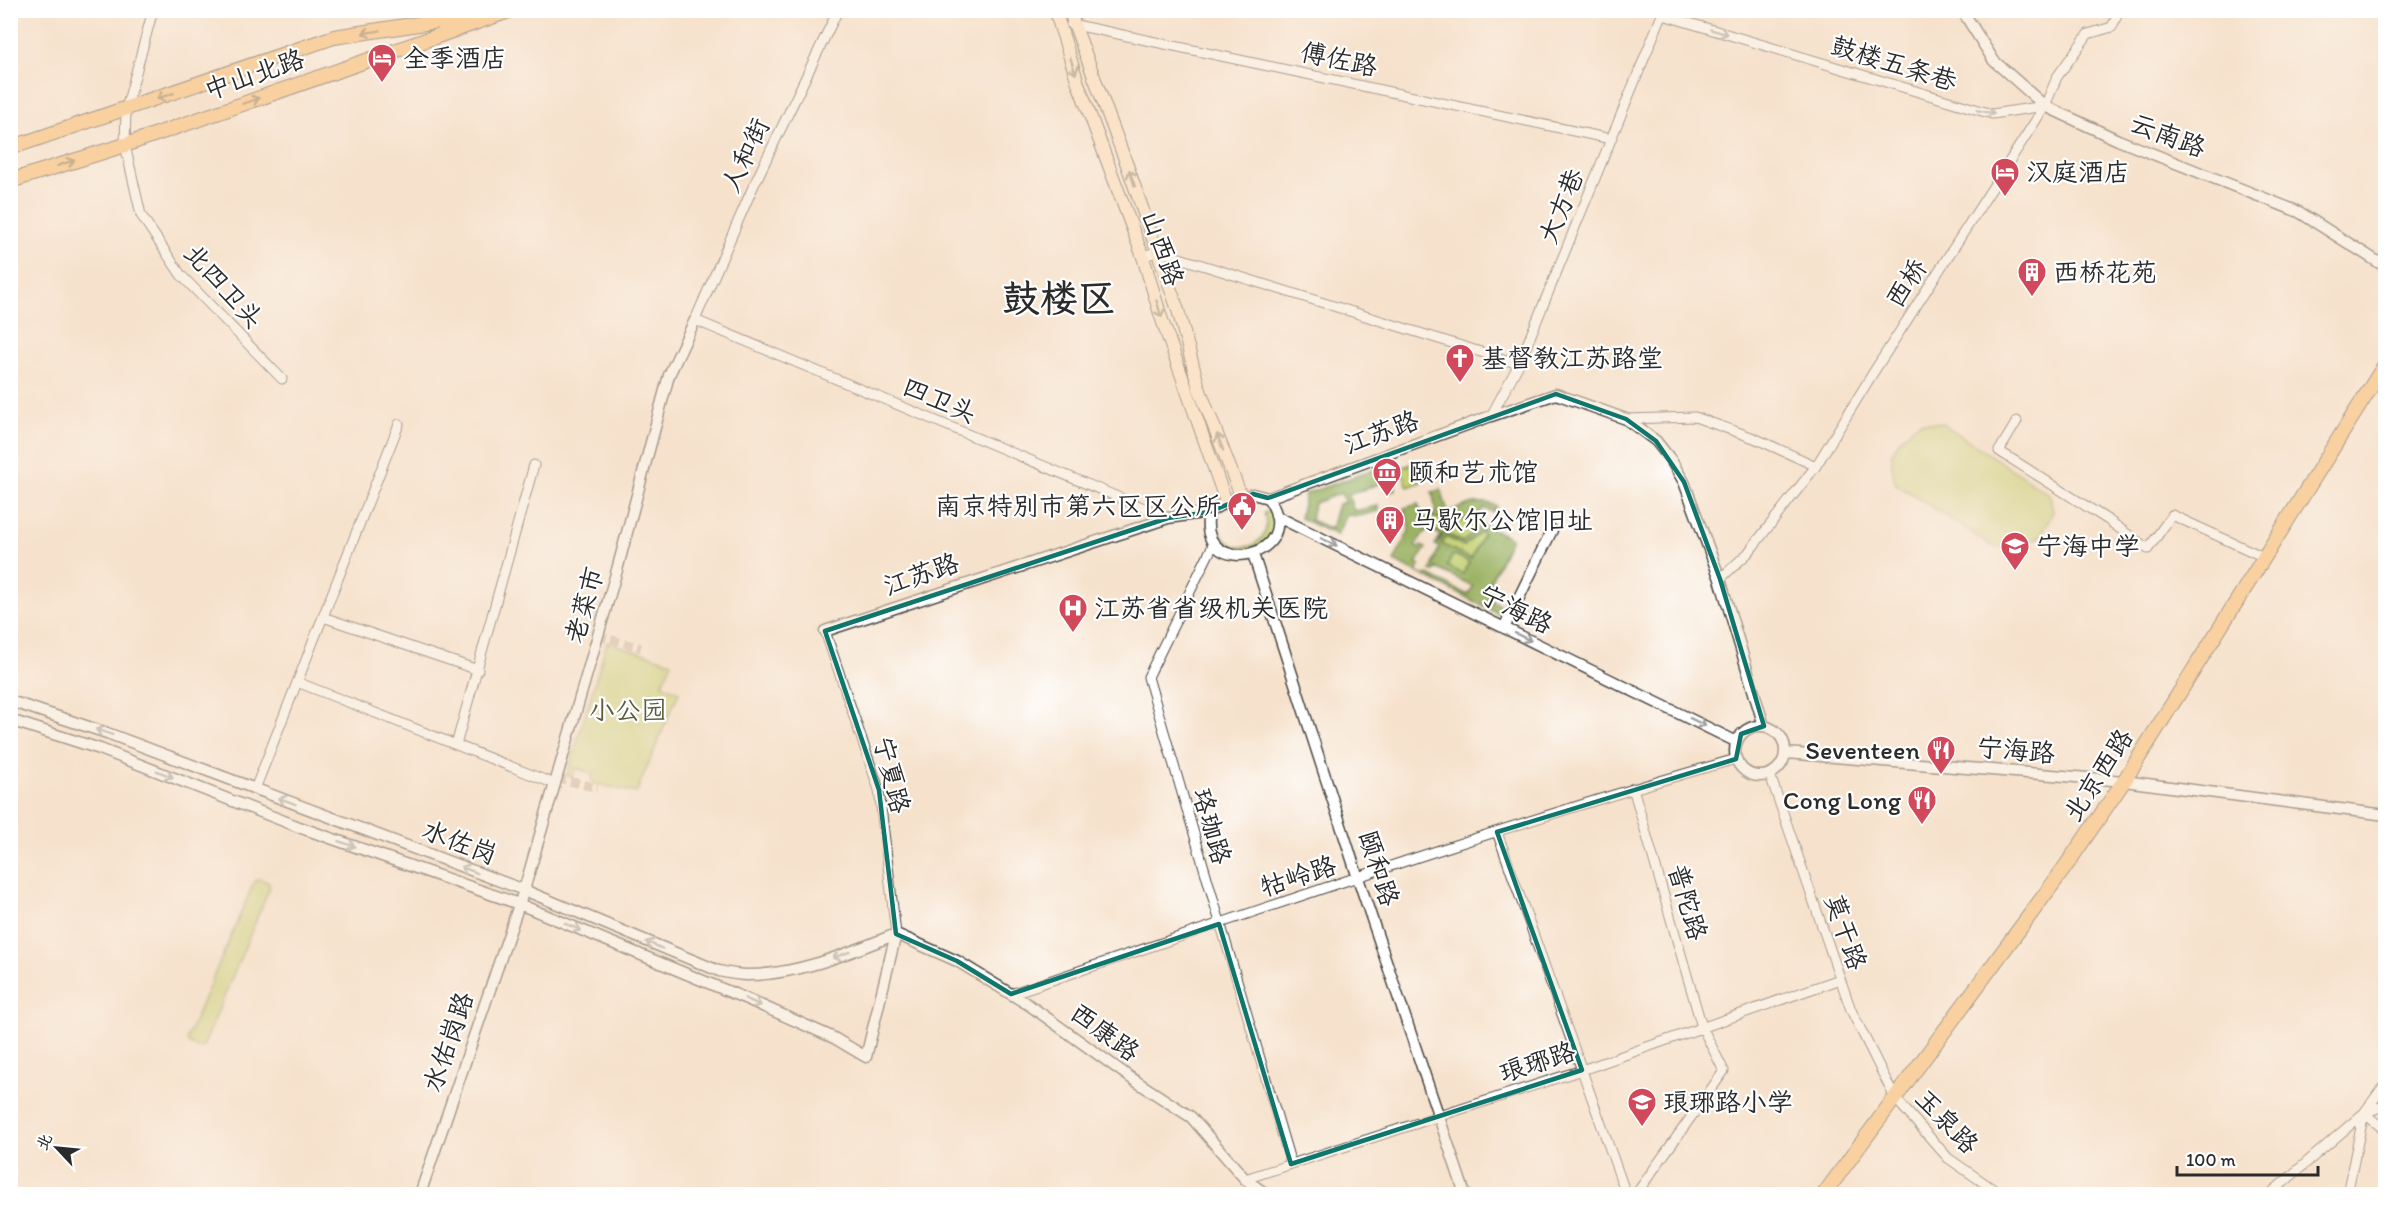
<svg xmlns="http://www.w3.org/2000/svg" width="2396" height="1205" font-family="Itim,'LXGW WenKai TC',sans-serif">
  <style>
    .green { fill: #c5d173; stroke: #787e4f; stroke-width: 1.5 }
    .forest { fill: #9cb365; stroke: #646f48; stroke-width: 1.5; fill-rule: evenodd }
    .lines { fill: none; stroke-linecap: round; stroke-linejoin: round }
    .minor-tunnel { stroke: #cdbdac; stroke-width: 9; stroke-dasharray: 9 4.5; stroke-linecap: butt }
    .minor-casing { stroke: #494643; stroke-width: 11 }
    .tertiary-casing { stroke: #494643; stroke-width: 13 }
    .secondary-casing { stroke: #494643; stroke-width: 14 }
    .primary-casing { stroke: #494643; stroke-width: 16 }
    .minor { stroke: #fff; stroke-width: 9 }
    .tertiary { stroke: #fff; stroke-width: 10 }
    .secondary { stroke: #fee5c5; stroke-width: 12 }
    .primary { stroke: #fcbd6e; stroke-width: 14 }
    .oneway { stroke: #94744c }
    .oneway2 { stroke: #a0a0a0 }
    .oneway3 { stroke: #948878 }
    .marked { fill: none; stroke: #0f766e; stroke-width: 4.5; stroke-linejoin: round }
    .labels { text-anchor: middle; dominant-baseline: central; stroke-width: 4.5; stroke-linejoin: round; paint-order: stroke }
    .poi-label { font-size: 26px; fill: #2b2b2b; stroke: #fff; text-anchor: start }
    .street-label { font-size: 26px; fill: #2b2b2b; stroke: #fff }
    .park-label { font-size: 26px; fill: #595d41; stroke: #fff }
    .town-label { font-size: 38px; font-weight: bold; fill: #2b2b2b; stroke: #fff }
  </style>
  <rect width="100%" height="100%" fill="#fff"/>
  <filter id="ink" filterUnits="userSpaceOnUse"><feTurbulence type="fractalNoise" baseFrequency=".0167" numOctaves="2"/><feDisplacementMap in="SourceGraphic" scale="12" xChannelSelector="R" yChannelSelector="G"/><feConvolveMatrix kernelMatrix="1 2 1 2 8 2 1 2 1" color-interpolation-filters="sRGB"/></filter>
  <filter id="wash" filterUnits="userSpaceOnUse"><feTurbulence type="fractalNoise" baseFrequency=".008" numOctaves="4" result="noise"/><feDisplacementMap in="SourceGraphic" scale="24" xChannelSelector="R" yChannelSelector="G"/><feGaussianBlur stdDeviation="1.35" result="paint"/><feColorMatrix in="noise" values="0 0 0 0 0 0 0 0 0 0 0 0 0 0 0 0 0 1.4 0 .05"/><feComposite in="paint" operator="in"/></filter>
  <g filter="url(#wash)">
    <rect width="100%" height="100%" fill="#f6e2cc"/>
    <path class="green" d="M 1920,422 L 1942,423 L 2050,495 L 2053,512 L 2040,537 L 2017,547 L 1994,547 L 1896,484 C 1885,451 1895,441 1920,422 Z
      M 1414,463 L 1416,469 L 1412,470 L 1415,478 L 1419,477 L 1421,482 L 1408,487 L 1401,468 Z
      M 1271,510 L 1273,530 L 1260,549 L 1227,551 L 1212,532 L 1219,529 C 1225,543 1235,550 1251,546 C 1264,540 1270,527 1264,513 Z
      M 1430,517 L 1451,520 L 1439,543 L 1442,534 L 1425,526 Z
      M 1458,520 L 1479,523 L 1481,527 L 1463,542 L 1447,534 L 1453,522 Z
      M 1482,530 L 1483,534 L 1471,559 L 1442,545 L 1446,537 L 1464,546 Z
      M 1455,555 L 1469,562 L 1463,575 L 1447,567 L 1452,556 Z
      M 607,642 L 672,662 L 662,684 L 679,692 L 636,793 L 592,783 L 592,773 L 576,768 L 572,777 L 567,775 Z
      M 260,879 L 268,882 L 270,887 L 203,1047 L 198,1048 L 188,1043 L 187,1038 L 255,880 Z"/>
    <path class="forest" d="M 1387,465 L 1396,489 L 1391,491 L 1387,481 L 1348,495 L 1354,511 L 1378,506 L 1379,511 L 1359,516 L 1346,515 L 1337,535 L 1300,518 L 1305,494 ZM 1341,493 L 1345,502 L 1338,504 L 1331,529 L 1311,520 L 1314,503 Z
      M 1441,490 L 1448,512 C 1465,506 1479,498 1497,506 L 1493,512 L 1483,508 L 1476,521 L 1511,538 L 1490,582 L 1496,585 L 1491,594 L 1492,601 L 1503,606 L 1499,614 L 1394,561 L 1410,529 L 1404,508 L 1418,504 L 1423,519 L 1434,515 L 1436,509 L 1432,492 ZM 1430,517 L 1451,520 L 1439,543 L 1442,534 L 1426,526 ZM 1459,520 L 1479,523 L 1481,527 L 1462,542 L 1447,534 L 1453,523 L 1458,523 ZM 1428,528 L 1441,535 L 1435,545 L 1439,547 L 1431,571 L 1434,572 L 1436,568 L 1473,586 L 1468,595 L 1426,574 L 1424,576 L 1416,572 L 1420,565 L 1416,563 L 1426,548 L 1421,546 L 1419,549 L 1415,546 ZM 1482,530 L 1483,534 L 1471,559 L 1442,544 L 1446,537 L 1464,546 ZM 1455,555 L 1469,562 L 1463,574 L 1447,566 L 1452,556 Z"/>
  </g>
  <g filter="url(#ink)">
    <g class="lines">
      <path class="minor-tunnel" d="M 598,636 L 641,648
        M 557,778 L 597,788"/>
      <g class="minor-casing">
        <path id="minor" d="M 153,10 L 126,109 L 125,145 L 141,215 L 181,275 L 282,379
          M 838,10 L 753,187 L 695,320 L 1168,518
          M 1663,15 L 1992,114 L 2045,106
          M 1071,24 L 1611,139
          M 1143,257 L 1157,251 L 1519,364
          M 1491,416 L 1519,364 L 1664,10
          M 1626,419 L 1695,417 L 1754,438 L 1816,466
          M 2017,421 L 1999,451 L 2108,520 L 2148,549 L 2172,515 L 2266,558
          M 1214,543 L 1148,677 L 1291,1164
          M 1720,579 L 1748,553 L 1816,466 L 1873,373 L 2045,106 L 2057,77 L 2088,34 L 2112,27 L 2119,10
          M 323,617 L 478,670
          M 825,631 L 879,790 L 896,934
          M 297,682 L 555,784
          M 456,745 L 534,465
          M 1770,775 L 1851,1010 L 1895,1098 L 1948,1158 L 2000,1194
          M 1633,788 L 1702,1027 L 1724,1071 L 1636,1194
          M 255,789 L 399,424
          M 1497,832 L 1626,1194
          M 1011,994 C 1252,913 1492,828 1736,759
          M 2364,1113 L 2386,1131
          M 2364,1113 L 2386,1105
          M 1245,1179 L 1582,1070 L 1840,979
          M 2270,1194 L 2364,1113 L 2386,1083
          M 2347,1194 L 2364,1113"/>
      </g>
      <g class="tertiary-casing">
        <path id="tertiary" d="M 1962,10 L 1994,61 L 2045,106 L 2118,140 L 2299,212 L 2386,267
          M 1209,512 C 1195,583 1310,557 1268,498
          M 1276,516 L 1737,742
          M 1253,554 L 1358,878 L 1465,1194
          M 1504,628 L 1552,530
          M 825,631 L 1168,518 L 1209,512 L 1226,502 L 1253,494 L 1268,498 L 1491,416 L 1556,394 L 1626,419 L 1656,441 L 1671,460 L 1684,482 L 1720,579 L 1764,726
          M 10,701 L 107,733 L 524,890 L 719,971 C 728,973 738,975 747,975 C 798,975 849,953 896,934
          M 10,720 L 100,749 L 299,827 L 519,904 L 749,1000 L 834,1038 L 866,1057 L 896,934
          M1735 751a25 25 0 1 1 50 0a25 25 0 1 1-50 0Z
          M 1786,753 L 2124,781 L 2386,815
          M 896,934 L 957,961 L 1029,1005 L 1131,1078 L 1191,1117 L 1245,1179 L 1266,1194
          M 420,1194 L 524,890 L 617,570 L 669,375 L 695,320"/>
      </g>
      <g class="secondary-casing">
        <path id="secondary" d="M 1055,10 L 1078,83 L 1143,257 L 1161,317 L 1226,502
          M 1069,10 L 1127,165 L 1178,310 L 1199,388 L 1241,496"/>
      </g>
      <g class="primary-casing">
        <path id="primary" d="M 10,148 L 334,37 L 477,15
          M 10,181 L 125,145 L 512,10
          M 1824,1194 L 2063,870 L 2124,781 L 2386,363"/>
      </g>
      <use href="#minor" class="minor"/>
      <use href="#tertiary" class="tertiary"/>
      <use href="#secondary" class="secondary"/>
      <use href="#primary" class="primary"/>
    </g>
    <defs><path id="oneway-shaft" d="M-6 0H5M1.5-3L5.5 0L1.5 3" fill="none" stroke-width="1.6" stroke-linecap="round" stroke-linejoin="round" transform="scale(1.5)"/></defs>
    <g class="oneway">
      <use href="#oneway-shaft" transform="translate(371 32) rotate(171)"/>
      <use href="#oneway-shaft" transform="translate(165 96) rotate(161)"/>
      <use href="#oneway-shaft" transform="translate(251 101) rotate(-19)"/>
      <use href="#oneway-shaft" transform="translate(66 163) rotate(-18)"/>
    </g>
    <g class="oneway2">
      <use href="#oneway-shaft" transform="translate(1719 32) rotate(17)"/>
      <use href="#oneway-shaft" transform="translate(1986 112) rotate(11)"/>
      <use href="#oneway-shaft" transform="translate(1329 542) rotate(26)"/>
      <use href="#oneway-shaft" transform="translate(1523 637) rotate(26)"/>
      <use href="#oneway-shaft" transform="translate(1698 722) rotate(26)"/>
      <use href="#oneway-shaft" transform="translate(104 732) rotate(-161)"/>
      <use href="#oneway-shaft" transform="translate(165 774) rotate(22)"/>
      <use href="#oneway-shaft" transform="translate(287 801) rotate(-159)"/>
      <use href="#oneway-shaft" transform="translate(347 844) rotate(19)"/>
      <use href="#oneway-shaft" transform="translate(469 870) rotate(-159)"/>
      <use href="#oneway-shaft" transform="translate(573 927) rotate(23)"/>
      <use href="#oneway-shaft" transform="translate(654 945) rotate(-157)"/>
      <use href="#oneway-shaft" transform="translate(841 955) rotate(160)"/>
      <use href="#oneway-shaft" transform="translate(753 1002) rotate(24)"/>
    </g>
    <g class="oneway3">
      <use href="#oneway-shaft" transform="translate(1073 66) rotate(72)"/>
      <use href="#oneway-shaft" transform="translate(1132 178) rotate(-109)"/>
      <use href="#oneway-shaft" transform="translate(1159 309) rotate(73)"/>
      <use href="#oneway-shaft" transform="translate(1220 442) rotate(-111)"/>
    </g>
  </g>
  <path d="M0 0H2396V1205H0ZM 1556,394 L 1626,419 L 1656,441 L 1684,482 L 1720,579 L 1764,726 L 1741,734 L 1736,759 L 1497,832 L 1582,1070 L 1291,1164 L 1219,924 L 1011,994 L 957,961 L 896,934 L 879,790 L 825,631 L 1168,518 L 1209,512 L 1253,494 L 1268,498 Z" fill="#f6e2cc" fill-opacity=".55" fill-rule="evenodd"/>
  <path class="marked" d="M 1556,394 L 1626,419 L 1656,441 L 1684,482 L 1720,579 L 1764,726 L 1741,734 L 1736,759 L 1497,832 L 1582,1070 L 1291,1164 L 1219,924 L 1011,994 L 957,961 L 896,934 L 879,790 L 825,631 L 1168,518 L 1209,512 L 1253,494 L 1268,498 Z"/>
  <defs>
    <g id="hotel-pin" transform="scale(1.5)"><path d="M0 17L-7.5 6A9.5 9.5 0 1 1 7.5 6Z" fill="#d1495b" stroke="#fff"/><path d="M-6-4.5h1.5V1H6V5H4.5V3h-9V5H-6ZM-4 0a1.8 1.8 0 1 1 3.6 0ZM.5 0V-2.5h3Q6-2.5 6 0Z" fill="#fff"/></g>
    <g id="building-pin" transform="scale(1.5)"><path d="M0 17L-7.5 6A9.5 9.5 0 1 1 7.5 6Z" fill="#d1495b" stroke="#fff"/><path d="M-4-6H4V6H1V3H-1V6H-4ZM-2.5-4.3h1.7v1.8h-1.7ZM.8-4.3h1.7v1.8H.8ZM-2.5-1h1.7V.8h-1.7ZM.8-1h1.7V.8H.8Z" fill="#fff"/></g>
    <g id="church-pin" transform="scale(1.5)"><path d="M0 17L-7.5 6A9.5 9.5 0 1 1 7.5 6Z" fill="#d1495b" stroke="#fff"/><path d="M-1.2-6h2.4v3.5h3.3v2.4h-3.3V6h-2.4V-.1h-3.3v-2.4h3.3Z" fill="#fff"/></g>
    <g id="museum-pin" transform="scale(1.5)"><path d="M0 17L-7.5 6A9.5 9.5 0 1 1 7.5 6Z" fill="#d1495b" stroke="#fff"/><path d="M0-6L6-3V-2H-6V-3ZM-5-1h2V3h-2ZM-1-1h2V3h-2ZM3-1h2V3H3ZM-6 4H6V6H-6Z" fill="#fff"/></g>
    <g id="civic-pin" transform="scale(1.5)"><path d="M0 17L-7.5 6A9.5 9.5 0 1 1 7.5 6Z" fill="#d1495b" stroke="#fff"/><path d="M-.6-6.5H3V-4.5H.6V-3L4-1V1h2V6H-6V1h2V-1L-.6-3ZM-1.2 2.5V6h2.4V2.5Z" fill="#fff"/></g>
    <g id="school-pin" transform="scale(1.5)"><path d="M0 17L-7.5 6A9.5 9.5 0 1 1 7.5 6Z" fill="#d1495b" stroke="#fff"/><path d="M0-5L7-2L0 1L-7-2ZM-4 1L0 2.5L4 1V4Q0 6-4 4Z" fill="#fff"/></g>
    <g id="hospital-pin" transform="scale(1.5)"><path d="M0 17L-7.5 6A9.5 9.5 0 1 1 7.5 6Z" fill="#d1495b" stroke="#fff"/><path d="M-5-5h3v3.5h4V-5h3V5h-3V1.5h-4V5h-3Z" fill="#fff"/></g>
    <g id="restaurant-pin" transform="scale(1.5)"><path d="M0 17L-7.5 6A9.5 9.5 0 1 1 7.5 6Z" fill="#d1495b" stroke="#fff"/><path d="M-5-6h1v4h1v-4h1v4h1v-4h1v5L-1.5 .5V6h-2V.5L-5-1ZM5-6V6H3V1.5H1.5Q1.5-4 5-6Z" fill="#fff"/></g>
  </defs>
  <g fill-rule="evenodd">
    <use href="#hotel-pin" x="382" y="58"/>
    <use href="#hotel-pin" x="2005" y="172"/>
    <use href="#building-pin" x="2032" y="272"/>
    <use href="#church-pin" x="1460" y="358"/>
    <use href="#museum-pin" x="1387" y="472"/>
    <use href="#civic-pin" x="1242" y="506"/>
    <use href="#building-pin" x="1390" y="520"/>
    <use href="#school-pin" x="2015" y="546"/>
    <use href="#hospital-pin" x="1073" y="608"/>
    <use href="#restaurant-pin" x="1941" y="750"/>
    <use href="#restaurant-pin" x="1922" y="800"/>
    <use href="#school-pin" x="1642" y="1102"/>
  </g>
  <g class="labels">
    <g class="poi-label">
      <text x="403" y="58">全季酒店</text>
      <text x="2026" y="172">汉庭酒店</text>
      <text x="2053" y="272">西桥花苑</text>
      <text x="1481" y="358">基督教江苏路堂</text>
      <text x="1408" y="472">颐和艺术馆</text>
      <text x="1221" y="506" text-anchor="end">南京特别市第六区区公所</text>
      <text x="1411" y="520">马歇尔公馆旧址</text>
      <text x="2036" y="546">宁海中学</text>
      <text x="1094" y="608">江苏省省级机关医院</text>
      <text x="1920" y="750" text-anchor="end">Seventeen</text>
      <text x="1901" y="800" text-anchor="end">Cong Long</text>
      <text x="1663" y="1102">琅琊路小学</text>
    </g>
    <g class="street-label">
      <text transform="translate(1339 59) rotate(12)">傅佐路</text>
      <text transform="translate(1894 63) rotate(17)">鼓楼五条巷</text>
      <text transform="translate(254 74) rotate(-19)">中山北路</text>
      <text transform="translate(2168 135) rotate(21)">云南路</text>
      <text transform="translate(745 155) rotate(-65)">人和街</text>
      <text transform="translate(1561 206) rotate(-68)">大方巷</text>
      <text transform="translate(1163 248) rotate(71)">山西路</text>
      <text transform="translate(1906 283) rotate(-57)">西桥</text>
      <text transform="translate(224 286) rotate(48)">北四卫头</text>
      <text transform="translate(940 400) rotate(23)">四卫头</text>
      <text transform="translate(1381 432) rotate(-20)">江苏路</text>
      <text transform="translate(921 574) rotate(-19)">江苏路</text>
      <text transform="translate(584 605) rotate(-74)">老菜市</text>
      <text transform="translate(1516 609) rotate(26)">宁海路</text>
      <text transform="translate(2016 750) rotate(5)">宁海路</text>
      <text transform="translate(892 775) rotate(76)">宁夏路</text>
      <text transform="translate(2098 775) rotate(-57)">北京西路</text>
      <text transform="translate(1212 826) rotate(74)">珞珈路</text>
      <text transform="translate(460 842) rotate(21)">水佐岗</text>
      <text transform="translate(1379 868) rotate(72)">颐和路</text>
      <text transform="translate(1298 876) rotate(-18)">牯岭路</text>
      <text transform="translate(1688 902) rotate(74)">普陀路</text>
      <text transform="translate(1846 932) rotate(71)">莫干路</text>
      <text transform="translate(1105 1032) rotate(36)">西康路</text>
      <text transform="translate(448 1042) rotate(-71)">水佑岗路</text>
      <text transform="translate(1537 1062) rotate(-18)">琅琊路</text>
      <text transform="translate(1947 1121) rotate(46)">玉泉路</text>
    </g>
    <g class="park-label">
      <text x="628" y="710">小公园</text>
    </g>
    <g class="town-label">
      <text x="1059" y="298">鼓楼区</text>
    </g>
  </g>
  <rect width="2396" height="1205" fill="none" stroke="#fff" stroke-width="36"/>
  <g transform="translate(57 1148) rotate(296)" stroke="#ffffff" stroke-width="4.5" paint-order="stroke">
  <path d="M0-4.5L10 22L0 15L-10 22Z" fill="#2b2b2b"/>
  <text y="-9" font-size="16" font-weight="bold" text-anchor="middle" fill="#2b2b2b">北</text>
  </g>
  <path d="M2177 1166v9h141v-9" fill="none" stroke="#2b2b2b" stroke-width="3"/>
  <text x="2186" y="1166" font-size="18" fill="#2b2b2b" stroke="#ffffff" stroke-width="4.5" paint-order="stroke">100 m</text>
</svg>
